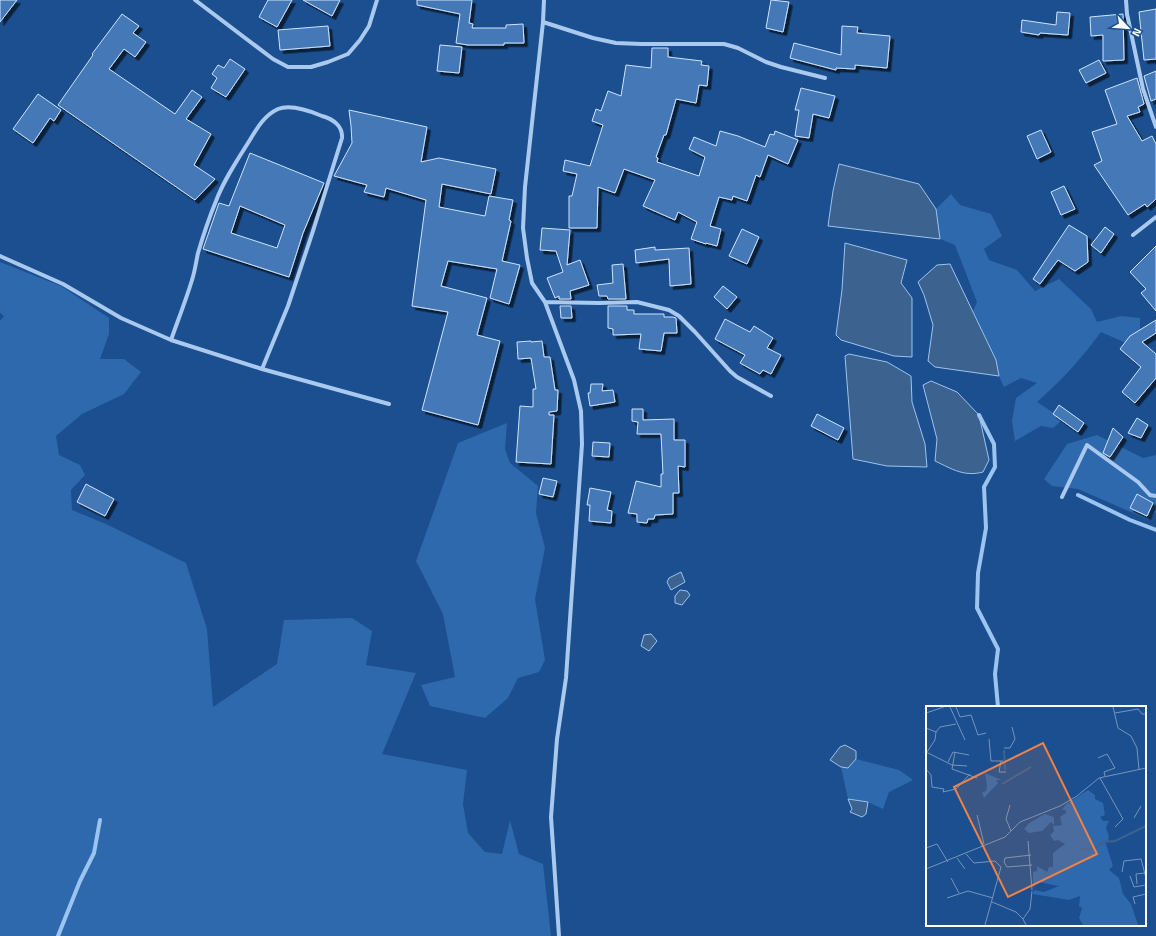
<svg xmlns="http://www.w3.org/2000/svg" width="1156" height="936" font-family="'Titillium Web',sans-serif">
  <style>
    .green { fill: #2e69ad }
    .water { fill: #3c6290; stroke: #9cc4f0 }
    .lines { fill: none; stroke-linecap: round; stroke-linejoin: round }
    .stream { stroke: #9cc4f0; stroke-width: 4 }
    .building { fill: #4478b7; stroke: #cfe3fa; fill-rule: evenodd; filter: url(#shadow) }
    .street { stroke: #a9c9ee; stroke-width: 4 }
    .inset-river { fill: none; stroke: #3c6290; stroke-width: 2 }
    .inset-road { fill: none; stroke: #7695bc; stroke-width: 1 }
    .view { fill: #ee8249; fill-opacity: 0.15; stroke: #ee8249; stroke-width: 2 }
    .inset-edge { fill: none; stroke: #fff; stroke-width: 2 }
  </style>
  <defs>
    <filter id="shadow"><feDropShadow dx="3.5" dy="3.5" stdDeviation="0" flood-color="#0009"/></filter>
  </defs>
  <rect width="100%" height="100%" fill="#1b4f8f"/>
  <path class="green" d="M 951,194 L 960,205 L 991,214 L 1002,236 L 984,249 L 989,260 L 1017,270 L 1035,291 L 1059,279 L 1091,309 L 1097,322 L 1121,316 L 1140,318 L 1140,334 L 1126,343 L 1101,332 C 1082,358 1061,381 1037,402 L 1063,419 L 1053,428 L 1041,426 L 1015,441 L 1012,421 L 1016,398 L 1037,383 L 1021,378 L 1004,387 L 999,376 L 996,360 L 973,311 L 977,302 L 955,245 L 940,239 L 936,209 Z
    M 0,262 L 61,286 L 109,318 L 109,334 L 100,359 L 124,359 L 141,372 L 124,394 L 82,414 L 56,436 L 59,455 L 80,465 L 85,475 L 71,490 L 72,510 L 106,524 L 186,563 L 207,629 L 213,707 L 277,664 L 284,620 L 352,618 L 372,631 L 366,665 L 416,673 L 382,754 L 467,770 L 463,804 L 468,833 L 485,852 L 502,854 L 510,820 L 519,854 L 543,864 L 551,936 L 0,936 L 0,321 L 4,316 L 0,313 Z
    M 507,423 L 505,449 L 510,463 L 538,486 L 536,513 L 545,548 L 535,599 L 545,660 L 539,672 L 518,678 L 508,698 L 485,718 L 430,706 L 421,685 L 455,677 L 443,614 L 416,561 L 458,443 Z
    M 1097,435 L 1143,458 L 1156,455 L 1156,512 L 1149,520 L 1078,489 L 1052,486 L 1044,479 L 1067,444 Z
    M 856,759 L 899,770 L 913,780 L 889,792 L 883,809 L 868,802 L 848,799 L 841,767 L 848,768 Z"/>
  <path class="water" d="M 839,164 L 919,184 L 936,209 L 940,239 L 828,226 L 833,191 Z
    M 845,243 L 907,260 L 901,283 L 912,298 L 912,357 L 894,356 L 841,340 L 836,335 L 842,290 Z
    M 950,264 L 996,360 L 999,376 L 935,367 L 928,361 L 933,325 L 924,295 L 918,282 L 937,265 Z
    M 849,354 L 887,362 L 911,376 L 912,402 L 925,444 L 927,467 L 887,466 L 853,459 L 845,356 Z
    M 931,381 L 957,392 L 979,415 L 989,460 L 983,472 C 964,477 952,469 935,461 L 937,439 L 923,385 Z
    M 681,572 L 685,582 L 671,590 L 667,582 L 669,578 Z
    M 680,590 L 687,591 L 690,595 L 682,605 L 675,603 L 675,596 Z
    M 651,634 L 657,641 L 649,651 L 641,646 L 644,635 Z
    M 845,745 L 856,751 L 856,759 L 848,768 L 841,767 L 830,760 L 840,747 Z
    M 848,799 L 868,802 L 866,814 L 862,817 L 850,812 L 852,809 Z"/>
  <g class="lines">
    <path class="stream" d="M 979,415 L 994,444 L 995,467 L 984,487 L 986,528 L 978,573 L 977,608 L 998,649 L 995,674 L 998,707
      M 1078,495 L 1130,520 L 1156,530
      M 58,936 L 80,881 L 94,853 L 100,820"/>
  </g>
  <path class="building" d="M 0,0 L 17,0 L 0,22 Z
    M 268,0 L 292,0 L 277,27 L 259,17 Z
    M 303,0 L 340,0 L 332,16 Z
    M 417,0 L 472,0 L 469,23 L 473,24 L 472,28 L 506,28 L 506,25 L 523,24 L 524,43 L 504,43 L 504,45 L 468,45 L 456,43 L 460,14 L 417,5 Z
    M 771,0 L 789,2 L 783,32 L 766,28 Z
    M 1156,9 L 1156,59 L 1144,60 L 1139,12 Z
    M 1057,12 L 1070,13 L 1068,35 L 1040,33 L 1039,35 L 1021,32 L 1022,20 L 1056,25 Z
    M 122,14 L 139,26 L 133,33 L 146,42 L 135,57 L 124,49 L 109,69 L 175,114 L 192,90 L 202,97 L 186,119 L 211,134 L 194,165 L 215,179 L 195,200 L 58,105 L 93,55 L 92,54 Z
    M 1123,14 L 1124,60 L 1103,61 L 1103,35 L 1091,36 L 1090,17 Z
    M 328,26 L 330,46 L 280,50 L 278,30 Z
    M 842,26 L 858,27 L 857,33 L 890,36 L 887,68 L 855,65 L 855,69 L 836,68 L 836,70 L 790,58 L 794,43 L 841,55 Z
    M 440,45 L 462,47 L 459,73 L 437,71 Z
    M 652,48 L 668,48 L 668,57 L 702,61 L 701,65 L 709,66 L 707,86 L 699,85 L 696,103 L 676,99 L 666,135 L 664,135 L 656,157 L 658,158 L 657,162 L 699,176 L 705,157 L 689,149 L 694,137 L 716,146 L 720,131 L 738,136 L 765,147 L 770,134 L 774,135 L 775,131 L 798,140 L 788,164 L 768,155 L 760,177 L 756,175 L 747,201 L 733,196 L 732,200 L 719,197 L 710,226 L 721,229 L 717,246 L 706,243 L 706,244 L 691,239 L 697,222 L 678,212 L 675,220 L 643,206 L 655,180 L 624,169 L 615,193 L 598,187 L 597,228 L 569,228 L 569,196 L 572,196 L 577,174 L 563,171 L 565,160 L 590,166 L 603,125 L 592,121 L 596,109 L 601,111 L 608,91 L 621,96 L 626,65 L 651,68 Z
    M 230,59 L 245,69 L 226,97 L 211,88 L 217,78 L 212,74 L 218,65 L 224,68 Z
    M 1099,60 L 1106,73 L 1086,83 L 1079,70 Z
    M 1156,71 L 1156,99 L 1151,101 L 1144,76 Z
    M 1137,78 L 1144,104 L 1138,107 L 1140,112 L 1127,116 L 1142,141 L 1152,136 L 1156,144 L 1156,199 L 1147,207 L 1145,204 L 1128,215 L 1094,165 L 1102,161 L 1092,132 L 1117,124 L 1105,90 Z
    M 801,88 L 835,96 L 829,118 L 813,114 L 809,138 L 795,136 L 799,110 L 795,110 Z
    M 38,94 L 61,110 L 54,121 L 50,118 L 33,143 L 13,129 Z
    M 349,110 L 427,127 L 421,162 L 439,158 L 496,169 L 491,194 L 442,184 L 439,207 L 485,216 L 489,196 L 513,200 L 509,220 L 511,221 L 502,261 L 520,265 L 509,304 L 490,298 L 497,269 L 448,261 L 441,286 L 487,298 L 477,335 L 500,341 L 478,425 L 422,410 L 448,312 L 412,306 L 426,200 L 386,188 L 384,197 L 364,192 L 367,185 L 334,176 L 352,143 L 351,126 Z
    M 1041,130 L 1051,152 L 1037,159 L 1027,136 Z
    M 250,153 L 324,183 L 303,233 L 289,277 L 203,249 L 219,203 L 229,206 ZM 240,206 L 285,225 L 277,248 L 231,233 Z
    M 1064,186 L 1075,209 L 1061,215 L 1051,192 Z
    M 1069,225 L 1087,236 L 1088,262 L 1075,271 L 1058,260 L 1040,284 L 1033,279 Z
    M 1105,227 L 1114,234 L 1101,253 L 1091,245 Z
    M 542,228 L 570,230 L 567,265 L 580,260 L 589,285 L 570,291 L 571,299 L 559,299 L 559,296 L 555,298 L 547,278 L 563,272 L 556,251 L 540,250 Z
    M 742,229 L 759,237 L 747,264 L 729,256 Z
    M 1156,246 L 1156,311 L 1141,293 L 1146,289 L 1130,272 Z
    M 655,247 L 655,250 L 689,248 L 691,284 L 670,286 L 669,259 L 636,263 L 635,250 Z
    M 623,264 L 626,299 L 608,299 L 607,296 L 599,296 L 597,285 L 613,283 L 612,265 Z
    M 723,286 L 737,297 L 727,309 L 714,297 Z
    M 560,306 L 571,306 L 572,318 L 561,318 Z
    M 608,306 L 627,306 L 627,310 L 634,310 L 634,314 L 664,314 L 664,317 L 673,317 L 676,318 L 677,333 L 664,333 L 661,351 L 639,349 L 641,334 L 613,335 L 613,329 L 608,328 Z
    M 725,319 L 750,332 L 754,326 L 773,338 L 767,348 L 781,355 L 771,374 L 763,370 L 760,374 L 740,363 L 745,355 L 715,339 Z
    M 1156,320 L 1156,333 L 1142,342 L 1156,354 L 1156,378 L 1135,403 L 1122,392 L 1141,367 L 1120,349 L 1130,336 Z
    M 531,341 L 531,342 L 542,341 L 544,357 L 550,357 L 555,390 L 558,390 L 557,411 L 549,412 L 549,415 L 554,415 L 551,464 L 516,462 L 520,406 L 533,407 L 533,389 L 536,389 L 531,358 L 518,359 L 517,342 Z
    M 591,384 L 603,384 L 602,391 L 613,390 L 615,402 L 590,406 L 588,393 L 590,393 Z
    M 1059,405 L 1084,423 L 1078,432 L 1053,414 Z
    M 632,409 L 643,409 L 643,420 L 674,419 L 674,440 L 685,440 L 685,467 L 678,466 L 679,493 L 673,493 L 673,514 L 655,515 L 654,519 L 648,519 L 647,523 L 637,522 L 637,514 L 628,513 L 636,481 L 661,487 L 661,474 L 663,474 L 661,434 L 637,434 L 638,422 L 632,421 Z
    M 817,414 L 844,428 L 838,440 L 811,426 Z
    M 1137,418 L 1148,425 L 1141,438 L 1128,433 Z
    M 1113,428 L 1123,437 L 1110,457 L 1103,453 Z
    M 593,442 L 610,443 L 609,457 L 592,456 Z
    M 543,478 L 557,481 L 553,497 L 539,494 Z
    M 86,484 L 114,499 L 105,516 L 77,502 Z
    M 590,488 L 611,492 L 607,510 L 612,511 L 611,523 L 589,521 L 590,505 L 587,505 Z
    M 1137,494 L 1153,503 L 1147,516 L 1130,508 Z"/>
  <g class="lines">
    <path class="street" d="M 195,0 L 273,59 L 288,67 L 311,67 L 328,62 L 348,54 L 360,40 L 369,26 L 377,0
      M 544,0 L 543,22 L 525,187 L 523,228 L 527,258 L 532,283 L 545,302 L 574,380 L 581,411 L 582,444 L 566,678 L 557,739 L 551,817 L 559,936
      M 1126,0 L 1127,14 L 1143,89 L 1156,127
      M 543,22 L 593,38 L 616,43 L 641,44 L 724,44 L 738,48 L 766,62 L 781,67 L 825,78
      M 1133,235 L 1156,217
      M 0,256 L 63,284 L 121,318 L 171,340 L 262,369 L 389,404
      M 545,302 L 599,303 L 637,302 L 669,310 L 679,316 L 695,332 L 730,371 L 737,377 L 771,396
      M 171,340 C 178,320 186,300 192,280 C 195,271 196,262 198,253 C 203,236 209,218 216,201 C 224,180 236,162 248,143 C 256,130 263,116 278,109 C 291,104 310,111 322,116 C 333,119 343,126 342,138 L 313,231 L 288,306 L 262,369
      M 1062,497 L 1087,445 L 1138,482 L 1150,495 L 1156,496"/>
  </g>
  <g transform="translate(926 706)">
    <rect width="220" height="220" fill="#1b4f8f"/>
    <path d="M 59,67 L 76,74 L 70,74 L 72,77 L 58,92 L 56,86 L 60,85 L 61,79 ZM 162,84 L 169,89 L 169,93 L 177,97 L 179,109 L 174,111 L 177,115 L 183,115 L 180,122 L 183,130 L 182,135 L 179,135 L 187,160 L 183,164 L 193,172 L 197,188 L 205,198 L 212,219 L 157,219 L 153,212 L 156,202 L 153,200 L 154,190 L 143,194 L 107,188 L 108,184 L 118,186 L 133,180 L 112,176 L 107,182 L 107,166 L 111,165 L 111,160 L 121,166 L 123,161 L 127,161 L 127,147 L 139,138 L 132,134 L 128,135 L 124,129 L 128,125 L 127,120 L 136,119 L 134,111 L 140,107 L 140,104 L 136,104 L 139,99 ZM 119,108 L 128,111 L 128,119 L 125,116 L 116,125 L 103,127 L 98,123 L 103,117 Z" fill="#2e69ad"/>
    <path class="inset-river" d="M 78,44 L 79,64M 76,78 L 105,61M 155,143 L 170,142 L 177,136 L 189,135 L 220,120"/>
    <path class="inset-road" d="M 24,1 L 39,34M 30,1 L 34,11 L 45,9 L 52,29 L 60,27M 187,1 L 192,22 L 205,30 L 211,42 L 213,64M 0,7 L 18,1M 189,7 L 212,3 L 216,8 L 220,8M 0,22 L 10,26 L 14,21 L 30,18M 63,33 L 65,55 L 77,55M 78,42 L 84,42 L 89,33 L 86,21M 0,46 L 26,59 L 41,60M 1,46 L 9,34 L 10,26M 29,46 L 26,63 L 51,72M 172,52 L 181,48 L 189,62 L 178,66 L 179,70M 75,55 L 73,66 L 80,66M 22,56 L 27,46 L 43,49M 0,63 L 5,69 L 6,81 L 18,83 L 17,86 L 30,83 L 44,68M 174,72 L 197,113 L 189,121M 84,99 L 80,113 L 85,125M 51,109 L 58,138M 208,112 L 215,100M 102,135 L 106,184M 0,142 L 11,138 L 22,156M 40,148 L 48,157 L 69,155 L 75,161 L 59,219M 105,149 L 79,152 L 78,156 L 81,161 L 106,159M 31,152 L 39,163M 0,163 L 79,131 L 94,116 L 134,100 L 151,90 L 173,72 L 220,62M 196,166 L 198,155 L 215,153 L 220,172M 204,170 L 208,181 L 220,179M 25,172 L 33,187M 211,178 L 210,168 L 219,167M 21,192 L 42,185 L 67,192M 66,196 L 90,206 L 97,213M 209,198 L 207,191 L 220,188M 100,219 L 97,213 L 104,203 L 106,185"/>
    <path class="view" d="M 117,37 L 171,148 L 82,191 L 28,81 Z"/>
    <rect width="220" height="220" class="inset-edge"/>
  </g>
  <g transform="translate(1128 28) rotate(116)" stroke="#1b4f8f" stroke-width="3" paint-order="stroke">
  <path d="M0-3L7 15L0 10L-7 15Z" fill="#ffffff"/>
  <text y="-6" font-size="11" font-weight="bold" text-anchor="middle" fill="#ffffff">N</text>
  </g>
</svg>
